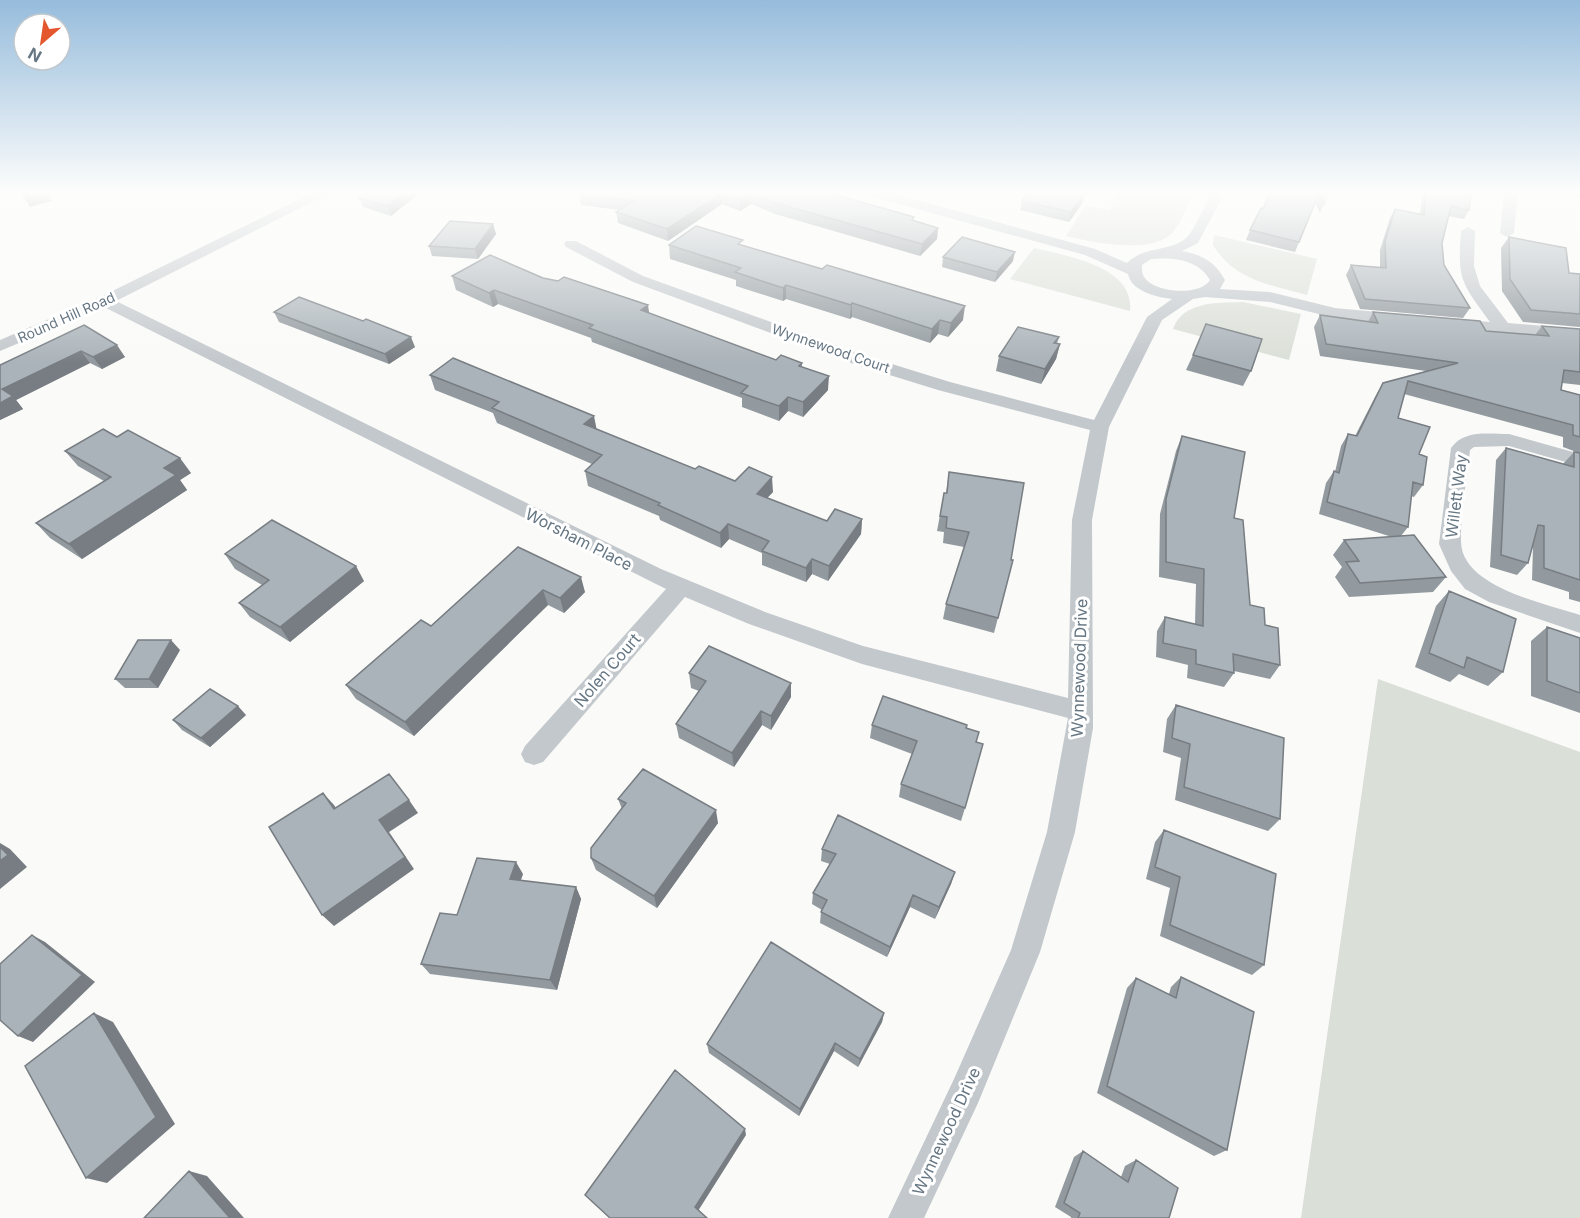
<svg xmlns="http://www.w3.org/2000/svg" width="1580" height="1218" font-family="Inter,sans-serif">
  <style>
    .green { fill: #dadfd7 }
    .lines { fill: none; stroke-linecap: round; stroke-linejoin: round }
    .street { fill: #c3c8cc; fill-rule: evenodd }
    .wall { fill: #929a9f }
    .shaded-wall { fill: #777d82 }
    .building { fill: #aab3b9; stroke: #777d82; stroke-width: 1.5 }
    .labels { text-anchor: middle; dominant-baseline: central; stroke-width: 6; stroke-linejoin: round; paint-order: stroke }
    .far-street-label { font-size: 14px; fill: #657683; stroke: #fff }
    .street-label { font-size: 16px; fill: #657683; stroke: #fff }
  </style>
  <rect width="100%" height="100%" fill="#fafaf8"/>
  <path class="green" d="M 1120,192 L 1187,192 L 1193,194 C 1187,206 1182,220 1174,231 C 1154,256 1092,242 1066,236 L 1086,205 L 1109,210 Z
    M 1214,235 L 1317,259 L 1307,295 C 1270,285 1234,280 1213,245 Z
    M 1034,248 C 1066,256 1135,266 1130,311 L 1010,279 Z
    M 1243,302 L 1301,314 L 1289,360 L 1173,329 C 1183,301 1217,303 1243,302 Z
    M 1378,679 L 1580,752 L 1580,1218 L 1301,1218 Z"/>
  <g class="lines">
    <path class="street" d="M 314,192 L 332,192 L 116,301 L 661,569 L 765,612 L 863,646 L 1068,698 L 1072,520 L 1090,430 L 938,390 L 854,364 L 633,282 L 566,247 L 564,244 L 566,241 L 576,241 L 643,276 L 866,356 L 950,382 L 1094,420 L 1147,317 L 1172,299 C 1156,297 1131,291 1128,274 L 1085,255 L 866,195 L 865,192 L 888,192 L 1095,249 L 1127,263 C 1145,245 1168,253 1186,238 C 1195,230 1205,204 1211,192 L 1225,192 L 1198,243 L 1182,251 C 1203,255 1215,262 1225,280 L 1220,289 L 1270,292 L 1335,308 L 1399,314 L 1407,319 L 1399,324 L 1335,318 L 1270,302 L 1205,297 L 1193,299 L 1162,320 L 1109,427 L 1092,520 L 1093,728 L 1075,832 L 1040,952 L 978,1103 L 924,1218 L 888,1218 L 954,1079 L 1011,950 L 1047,832 L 1068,718 L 862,664 L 749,624 L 685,597 L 543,762 L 534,765 L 525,762 L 521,754 L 525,746 L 666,589 L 104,307 L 0,351 L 0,340 L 98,298 ZM 1151,259 C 1173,257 1198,259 1210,280 C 1200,297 1151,293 1143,275 C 1142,272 1142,269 1142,265 Z
      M 1504,192 L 1518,192 L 1514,233 L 1507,237 L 1500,233 Z
      M 1564,192 L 1580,192 L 1580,199 Z
      M 1468,227 L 1475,231 L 1474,266 L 1480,286 L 1508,323 L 1580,329 L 1580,339 L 1447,327 L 1445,324 L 1453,319 L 1490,322 C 1462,283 1457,281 1461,231 Z
      M 1509,434 L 1580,454 L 1580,466 L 1509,446 L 1474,447 L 1470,450 C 1467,478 1460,515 1461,542 C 1462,587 1546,604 1580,615 L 1580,633 L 1489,602 L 1465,589 L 1451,571 L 1439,544 L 1451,448 C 1464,429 1489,434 1509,434 Z"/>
  </g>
  <path class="wall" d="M 366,192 L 421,192 L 391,216 L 363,207 L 359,198 Z
    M 580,192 L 826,192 L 938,228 L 937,239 L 920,256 L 775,214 L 751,204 L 740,211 L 722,204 L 668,241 L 618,223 L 616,212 L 619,210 L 581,205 L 579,194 Z
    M 1270,192 L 1328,192 L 1320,213 L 1315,203 L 1295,252 L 1246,240 L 1250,230 L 1263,209 Z
    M 1424,192 L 1471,192 L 1469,210 L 1464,219 L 1448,216 L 1442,243 L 1444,265 L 1470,308 L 1463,318 L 1360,309 L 1346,275 L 1351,265 L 1380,268 L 1380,250 L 1390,218 L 1395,209 L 1420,214 L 1422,196 Z
    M 1022,201 L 1083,202 L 1069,222 L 1020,210 Z
    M 493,224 L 496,234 L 478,259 L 432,256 L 429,246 Z
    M 1509,237 L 1569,273 L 1580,274 L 1580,327 L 1523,322 L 1502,291 L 1501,248 Z
    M 669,245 L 743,245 L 963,320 L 948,337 L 938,334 L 930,343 L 852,317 L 850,319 L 786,299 L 783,301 L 736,286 L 736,280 L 670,259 Z
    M 943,257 L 1013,261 L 995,282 L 942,267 Z
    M 452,276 L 543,278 L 649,313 L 776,360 L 802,363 L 802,367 L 828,390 L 803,417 L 788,411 L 779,421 L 742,407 L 742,398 L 592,342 L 591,338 L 498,304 L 493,307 L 456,290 Z
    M 274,312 L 415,347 L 389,364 L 279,322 Z
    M 1373,312 L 1486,331 L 1535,335 L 1542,326 L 1580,329 L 1580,385 L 1562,383 L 1561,390 L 1580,395 L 1580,602 L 1569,599 L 1569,592 L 1532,580 L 1533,546 L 1528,563 L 1517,575 L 1490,567 L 1496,460 L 1506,448 L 1563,464 L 1574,452 L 1579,453 L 1563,447 L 1563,437 L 1404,394 L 1398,418 L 1419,454 L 1423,485 L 1414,497 L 1411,496 L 1408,527 L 1401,536 L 1446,577 L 1433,592 L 1349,597 L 1335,577 L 1342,567 L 1333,555 L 1344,540 L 1392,537 L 1319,514 L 1326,483 L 1334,471 L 1335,472 L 1341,446 L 1348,434 L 1355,436 L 1376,395 L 1383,383 L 1426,371 L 1320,356 L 1314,327 L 1320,315 L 1368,322 Z
    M 84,325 L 125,357 L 102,369 L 90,363 L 16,400 L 23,409 L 0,420 L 0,365 Z
    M 1059,337 L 1057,344 L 1060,344 L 1056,359 L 1041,384 L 996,371 L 999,356 Z
    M 1193,355 L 1251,371 L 1243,386 L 1186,370 Z
    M 430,375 L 597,429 L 695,469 L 735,481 L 773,492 L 767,498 L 827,521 L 862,519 L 861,534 L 828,581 L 812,574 L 806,582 L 762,565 L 762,553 L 729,539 L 721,548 L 660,520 L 659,516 L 588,486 L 585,471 L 592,464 L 497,423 L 493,413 L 435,390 Z
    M 1182,436 L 1234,518 L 1250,605 L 1265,625 L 1280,665 L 1270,679 L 1234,671 L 1234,673 L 1224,687 L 1187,678 L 1188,665 L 1156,657 L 1157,631 L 1165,617 L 1195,624 L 1196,584 L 1159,577 L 1160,514 L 1176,451 Z
    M 117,437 L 191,473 L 180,480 L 187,490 L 82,559 L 50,538 L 36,523 L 104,481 L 78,466 L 65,451 Z
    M 949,472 L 1011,560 L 1013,560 L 994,633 L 943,619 L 946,604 L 964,547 L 943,543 L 944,532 L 937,531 L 944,493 L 946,493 Z
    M 518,547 L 585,592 L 564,613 L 548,605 L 414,736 L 356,699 L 346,685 L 431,626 Z
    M 225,554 L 364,581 L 290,642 L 250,617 L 239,603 L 262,585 L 235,569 Z
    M 1449,591 L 1503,672 L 1488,686 L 1459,674 L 1450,682 L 1415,667 L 1436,606 Z
    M 1547,627 L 1580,638 L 1580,713 L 1531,696 L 1531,641 Z
    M 180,650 L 158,688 L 125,688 L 115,679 Z
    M 689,673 L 791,683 L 791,697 L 771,730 L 762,725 L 734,767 L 679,738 L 676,724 L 699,691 L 691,688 Z
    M 1176,705 L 1280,819 L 1268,831 L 1175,800 L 1181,758 L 1163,752 L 1167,719 Z
    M 246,715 L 210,747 L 182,730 L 173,720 Z
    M 872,725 L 966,728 L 965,808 L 961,821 L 899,797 L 901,784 L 912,754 L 870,738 Z
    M 618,799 L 718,823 L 657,908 L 596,870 L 591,858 L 622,809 Z
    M 1164,830 L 1264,965 L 1252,975 L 1160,936 L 1170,888 L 1146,879 L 1155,842 Z
    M 822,849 L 955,872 L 951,884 L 935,919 L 910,907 L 887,957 L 820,923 L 821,912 L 822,910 L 812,904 L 813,893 L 830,864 L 821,861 Z
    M 523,874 L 520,881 L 576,887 L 581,899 L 557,990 L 430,974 L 421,964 L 457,915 Z
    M 1181,977 L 1227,1150 L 1214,1156 L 1097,1093 L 1127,988 L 1136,978 L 1169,994 L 1171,987 Z
    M 884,1013 L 882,1022 L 858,1067 L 834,1051 L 799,1116 L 709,1053 L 707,1044 Z
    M 1083,1151 L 1121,1177 L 1125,1166 L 1136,1160 L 1169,1218 L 1071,1218 L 1071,1217 L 1055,1207 L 1074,1157 Z"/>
  <path class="shaded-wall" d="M 42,192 L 48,192 L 52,201 L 30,207 L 24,197 Z
    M 406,192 L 421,192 L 391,216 L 387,206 Z
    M 722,193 L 722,204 L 668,241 L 667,229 Z
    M 751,193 L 751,204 L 740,211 L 740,200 Z
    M 1085,193 L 1083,202 L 1069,222 L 1071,212 Z
    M 493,224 L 496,234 L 478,259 L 475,249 Z
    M 938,228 L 937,239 L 920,256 L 922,244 Z
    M 1015,252 L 1013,261 L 995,282 L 997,272 Z
    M 786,285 L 786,299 L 783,301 L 783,288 Z
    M 494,290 L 498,304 L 493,307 L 489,293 Z
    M 852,303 L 852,317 L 850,319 L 851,305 Z
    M 648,305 L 650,319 L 641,310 Z
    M 965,306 L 963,320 L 948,337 L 951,323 Z
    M 940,320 L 938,334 L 930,343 L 932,329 Z
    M 411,337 L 415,347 L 389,364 L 385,354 Z
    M 1060,344 L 1056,359 L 1041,384 L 1045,369 Z
    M 117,345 L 125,357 L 102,369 L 93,357 Z
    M 81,351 L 90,363 L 16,400 L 23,409 L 0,420 L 0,403 L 2,389 Z
    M 829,376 L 828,390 L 803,417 L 803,402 Z
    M 788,397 L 788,411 L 779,421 L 779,406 Z
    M 594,416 L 597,431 L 584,424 Z
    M 180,458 L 191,473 L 180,480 L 187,490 L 82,559 L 69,544 L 164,468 Z
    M 772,477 L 773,492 L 757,508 L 757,494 Z
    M 862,519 L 861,534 L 828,581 L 829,566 Z
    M 728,524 L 729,539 L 721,548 L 720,533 Z
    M 812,559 L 812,574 L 806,582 L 806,568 Z
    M 356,566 L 364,581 L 290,642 L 280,627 Z
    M 581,577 L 585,592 L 564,613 L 560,598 Z
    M 543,590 L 548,605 L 414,736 L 405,722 Z
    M 171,640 L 180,650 L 158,688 L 149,679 Z
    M 791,683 L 791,697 L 771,730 L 771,716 Z
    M 238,706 L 246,715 L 210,747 L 201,738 Z
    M 761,711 L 762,725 L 734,767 L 732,753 Z
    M 323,793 L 334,805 L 345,822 L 334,809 Z
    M 409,800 L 418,813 L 389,832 L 414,869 L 334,926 L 322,915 L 379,820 Z
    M 716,810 L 718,823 L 657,908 L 654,896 Z
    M 0,843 L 10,849 L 27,867 L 0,889 Z
    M 516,862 L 523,874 L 517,891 L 510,879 Z
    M 955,872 L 951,884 L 935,919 L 939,907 Z
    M 576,887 L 581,899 L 557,990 L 550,980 Z
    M 913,895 L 910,907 L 887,957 L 890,947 Z
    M 32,935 L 45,942 L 95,982 L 33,1042 L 18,1036 Z
    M 94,1013 L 113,1022 L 175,1124 L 107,1183 L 86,1178 Z
    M 884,1013 L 882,1022 L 858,1067 L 860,1059 Z
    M 835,1043 L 834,1051 L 799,1116 L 800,1109 Z
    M 745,1129 L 746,1135 L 698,1211 L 695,1207 Z
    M 189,1171 L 207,1176 L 244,1218 L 230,1218 Z"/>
  <path class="building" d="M 22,192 L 42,192 L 24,197 Z
    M 366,192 L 406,192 L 387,206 L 359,198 Z
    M 580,192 L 826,192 L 914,217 L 912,220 L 938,228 L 922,244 L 775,203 L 751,193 L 740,200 L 722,193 L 667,229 L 616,212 L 634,201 L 579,194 Z
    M 1029,192 L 1083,192 L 1085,193 L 1071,212 L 1022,201 Z
    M 1270,192 L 1328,192 L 1324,204 L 1319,193 L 1299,242 L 1250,230 L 1261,208 L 1263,209 Z
    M 1426,192 L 1471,192 L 1469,210 L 1451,206 L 1442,243 L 1444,265 L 1470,308 L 1365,299 L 1351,265 L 1386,268 L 1385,241 L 1395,209 L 1424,215 Z
    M 450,221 L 493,224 L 475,249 L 429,246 Z
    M 696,226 L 743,240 L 738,244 L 822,269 L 827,265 L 965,306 L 951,323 L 940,320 L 932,329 L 852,303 L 851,305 L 786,285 L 783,288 L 735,272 L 741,268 L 669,245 Z
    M 962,237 L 1015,252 L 997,272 L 943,257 Z
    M 1509,237 L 1566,248 L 1569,273 L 1580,274 L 1580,314 L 1531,310 L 1510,279 Z
    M 490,255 L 543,278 L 558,281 L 564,277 L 648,305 L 641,310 L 776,360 L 781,355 L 802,363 L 799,366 L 829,376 L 803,402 L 788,397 L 779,406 L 741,393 L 748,386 L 589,328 L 593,325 L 494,290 L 489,293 L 452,276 Z
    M 299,297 L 363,321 L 366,319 L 411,337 L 385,354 L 274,312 Z
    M 1373,312 L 1480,321 L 1486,331 L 1549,336 L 1542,326 L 1580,329 L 1580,372 L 1564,370 L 1561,390 L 1580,395 L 1580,437 L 1573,435 L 1573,425 L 1408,381 L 1398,418 L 1430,427 L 1419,454 L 1427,457 L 1423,485 L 1413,482 L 1408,527 L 1327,502 L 1334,471 L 1339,473 L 1348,434 L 1357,436 L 1383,383 L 1458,363 L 1326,344 L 1320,315 L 1378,323 Z
    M 1206,324 L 1262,339 L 1251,371 L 1193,355 Z
    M 84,325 L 117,345 L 93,357 L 81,351 L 2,389 L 13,396 L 0,403 L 0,365 Z
    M 1018,327 L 1059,337 L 1054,343 L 1060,344 L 1045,369 L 999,356 Z
    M 453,358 L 594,416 L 584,424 L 695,469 L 699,466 L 735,481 L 749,467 L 772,477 L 757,494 L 827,521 L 835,509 L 862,519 L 829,566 L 812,559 L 806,568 L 762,551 L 769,541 L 728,524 L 720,533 L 658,505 L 660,503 L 585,471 L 602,455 L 492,408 L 499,402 L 430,375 Z
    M 103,429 L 117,437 L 128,430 L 180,458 L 164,468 L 176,475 L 69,544 L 36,523 L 111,477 L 65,451 Z
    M 1182,436 L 1245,452 L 1234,518 L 1243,520 L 1250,605 L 1264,608 L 1265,625 L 1278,628 L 1280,665 L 1233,654 L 1234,673 L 1196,664 L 1196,650 L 1163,643 L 1165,617 L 1203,626 L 1204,569 L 1166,562 L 1166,499 Z
    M 1506,448 L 1574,467 L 1574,452 L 1580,453 L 1580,580 L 1544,568 L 1544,526 L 1538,525 L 1528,563 L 1501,555 Z
    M 949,472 L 1024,483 L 1011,560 L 1013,560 L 998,618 L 946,604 L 969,532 L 946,528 L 947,517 L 940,516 L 944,493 L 947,493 Z
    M 272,520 L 356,566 L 280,627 L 239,603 L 269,580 L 225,554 Z
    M 1414,535 L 1446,577 L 1360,583 L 1346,562 L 1359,561 L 1344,540 Z
    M 518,547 L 581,577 L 560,598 L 543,590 L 405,722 L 346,685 L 421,620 L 431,626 Z
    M 1449,591 L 1516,619 L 1503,672 L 1467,657 L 1464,668 L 1429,653 Z
    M 1547,627 L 1580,638 L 1580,693 L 1547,681 Z
    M 138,640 L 171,640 L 149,679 L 115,679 Z
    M 709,646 L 791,683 L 771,716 L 761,711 L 732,753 L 676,724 L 706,681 L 689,673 Z
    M 210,689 L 238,706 L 201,738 L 173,720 Z
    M 883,696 L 967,725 L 966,728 L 979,732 L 976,742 L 983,744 L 965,808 L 901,784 L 917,741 L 872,725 Z
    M 1176,705 L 1284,738 L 1280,819 L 1184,787 L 1190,744 L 1172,738 Z
    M 643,769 L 716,810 L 654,896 L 591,858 L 591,848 L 626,803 L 618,799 Z
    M 389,774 L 409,800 L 379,820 L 405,857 L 322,915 L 269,827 L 323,793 L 334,809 Z
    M 838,815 L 955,872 L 939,907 L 913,895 L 890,947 L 821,912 L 827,900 L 813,893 L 836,854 L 822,849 Z
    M 1164,830 L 1276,874 L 1264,965 L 1170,925 L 1180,877 L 1155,867 Z
    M 0,847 L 8,855 L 0,861 Z
    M 477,858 L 516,862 L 510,879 L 576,887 L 550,980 L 421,964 L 440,913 L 457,915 Z
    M 32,935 L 82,975 L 18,1036 L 0,1020 L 0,964 Z
    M 771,942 L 884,1013 L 860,1059 L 835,1043 L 800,1109 L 707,1044 Z
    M 1181,977 L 1254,1012 L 1227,1150 L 1107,1086 L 1136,978 L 1176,998 Z
    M 94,1013 L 156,1117 L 86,1178 L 25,1066 Z
    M 675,1070 L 745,1129 L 695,1207 L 707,1218 L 610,1218 L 585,1195 Z
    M 1083,1151 L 1128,1182 L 1136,1160 L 1178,1188 L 1169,1218 L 1078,1218 L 1080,1213 L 1064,1203 Z
    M 189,1171 L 230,1218 L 144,1218 Z"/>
  <linearGradient id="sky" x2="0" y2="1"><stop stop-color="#96bcdc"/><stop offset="0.53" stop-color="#fdfdfc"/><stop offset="1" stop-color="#fdfdfc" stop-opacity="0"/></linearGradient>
  <rect width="1580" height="363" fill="url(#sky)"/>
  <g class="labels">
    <g class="far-street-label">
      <text transform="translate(66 317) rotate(-24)">Round Hill Road</text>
      <text transform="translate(831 348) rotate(19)">Wynnewood Court</text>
    </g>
    <g class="street-label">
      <text transform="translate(1456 496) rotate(-83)">Willett Way</text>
      <text transform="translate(579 539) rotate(27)">Worsham Place</text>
      <text transform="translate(1079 668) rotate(-88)">Wynnewood Drive</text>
      <text transform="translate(607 670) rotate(-49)">Nolen Court</text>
      <text transform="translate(946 1131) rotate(-65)">Wynnewood Drive</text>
    </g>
  </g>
  <g transform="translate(42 42) rotate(209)"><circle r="28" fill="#ffffff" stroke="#c1c8cd" stroke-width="1.5"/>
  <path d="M0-4.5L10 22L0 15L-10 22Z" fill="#e4572e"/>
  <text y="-9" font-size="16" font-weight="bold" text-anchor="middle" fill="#657683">N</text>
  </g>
</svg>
